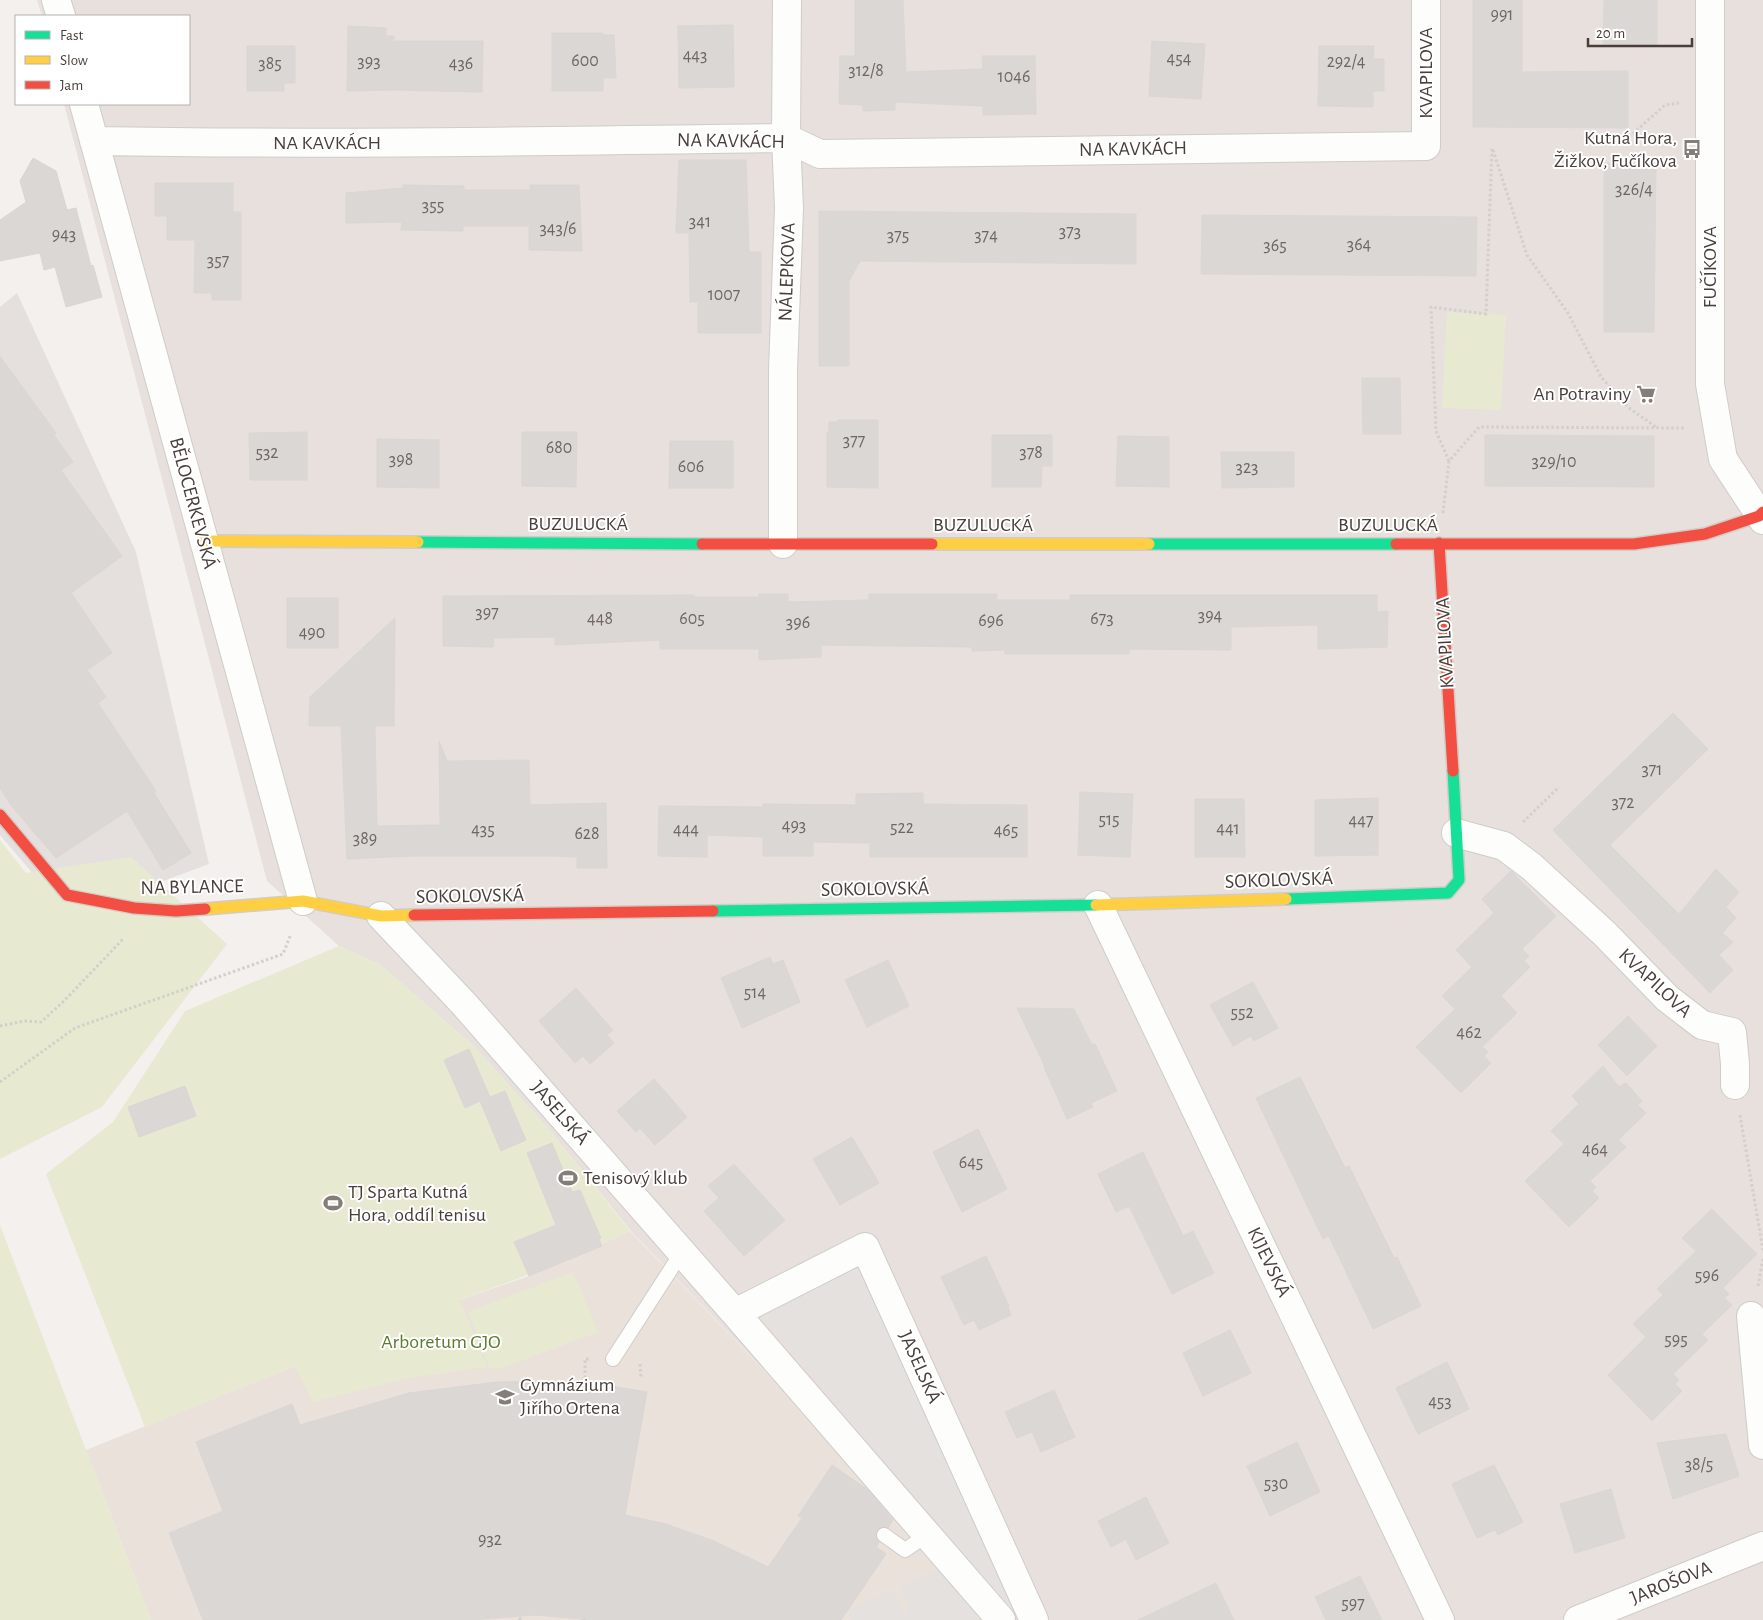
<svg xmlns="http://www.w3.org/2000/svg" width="1763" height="1620" font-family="'Alegreya Sans',sans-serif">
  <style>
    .residential { fill: #e7e0dc }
    .industrial { fill: #e5e0de }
    .education { fill: #e9e1da }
    .green { fill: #e7ead0 }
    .parking { fill: #e5e1df }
    .building { fill: #dbd7d5; stroke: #dbd6d4 }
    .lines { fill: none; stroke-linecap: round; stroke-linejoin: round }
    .lane-casing { stroke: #cfccca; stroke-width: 16 }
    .street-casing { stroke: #cfccca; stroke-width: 30 }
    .fast-casing { stroke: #d3ccc6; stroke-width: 14 }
    .slow-casing { stroke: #d3ccc6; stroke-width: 14 }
    .jam-casing { stroke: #d3ccc6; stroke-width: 14 }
    .path { stroke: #d3cfcc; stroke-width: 3; stroke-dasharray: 2.5 2.5; stroke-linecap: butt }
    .lane { stroke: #fdfdfc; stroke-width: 14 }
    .street { stroke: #fdfdfc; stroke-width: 28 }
    .fast { stroke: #16e098; stroke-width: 11 }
    .slow { stroke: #ffcf43; stroke-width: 11 }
    .jam { stroke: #f24e42; stroke-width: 11 }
    .labels { text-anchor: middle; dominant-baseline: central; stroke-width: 4; stroke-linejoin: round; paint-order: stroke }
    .number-label { font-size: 18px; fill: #6f6662 }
    .street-label { font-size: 20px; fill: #493f3a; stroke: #fff }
    .poi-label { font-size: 20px; fill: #493f3a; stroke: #fff; text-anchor: start }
    .park-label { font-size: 20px; fill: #5f792f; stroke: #fff }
  </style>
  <rect width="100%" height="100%" fill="#f3f0ee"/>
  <path class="residential" d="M 37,0 L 1763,0 L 1763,1620 L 985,1620 L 911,1523 L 631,1231 L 551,1132 L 475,1047 L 379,964 L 339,946 L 267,881 L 64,104 L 189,104 L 189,16 L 42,16 Z"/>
  <path class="industrial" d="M 17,293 L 136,552 L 209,864 L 69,916 L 0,835 L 0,307 Z"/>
  <path class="education" d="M 630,1231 L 911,1523 L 985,1620 L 151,1620 L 86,1450 L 460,1300 L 529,1276 L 578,1255 Z"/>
  <path class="green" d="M 1447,312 L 1506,315 L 1501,410 L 1442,408 Z
    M 0,840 L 26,873 L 131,857 L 227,944 L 102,1107 L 0,1159 Z
    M 339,946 L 379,964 L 475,1047 L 551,1132 L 630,1231 C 575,1257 518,1279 460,1300 L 487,1367 L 409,1378 L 313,1402 L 295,1366 L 145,1427 L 46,1174 L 113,1122 L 185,1011 Z
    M 0,1225 L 151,1620 L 0,1620 Z
    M 573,1272 L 598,1332 L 502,1368 L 490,1369 L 468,1312 Z"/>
  <path class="parking" d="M 864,1249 L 1020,1620 L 763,1316 Z
    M 937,1570 L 980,1620 L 851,1620 L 849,1614 L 851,1609 L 893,1589 L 904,1614 L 910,1611 L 900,1586 Z"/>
  <path class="building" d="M 855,0 L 903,0 L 906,72 L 983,69 L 982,56 L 1035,56 L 1036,114 L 983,115 L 983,106 L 895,102 L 895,110 L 863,111 L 863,105 L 839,104 L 840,56 L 855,56 Z
    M 1473,0 L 1522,0 L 1522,72 L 1628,71 L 1628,128 L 1473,127 Z
    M 1604,0 L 1657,0 L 1657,45 L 1603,44 Z
    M 733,25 L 734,87 L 679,88 L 678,26 Z
    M 348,26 L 386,28 L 386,36 L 394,36 L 394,41 L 483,41 L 482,92 L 394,90 L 347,91 Z
    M 552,33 L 603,33 L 603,35 L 614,35 L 616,78 L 603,78 L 603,91 L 552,91 Z
    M 1152,41 L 1205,44 L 1201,99 L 1149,96 Z
    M 247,46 L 295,46 L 295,83 L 284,83 L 284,91 L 247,91 Z
    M 1319,46 L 1374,46 L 1373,59 L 1384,59 L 1384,91 L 1373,91 L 1373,107 L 1318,106 Z
    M 33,158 L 56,171 L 67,210 L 76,208 L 91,266 L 93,265 L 102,297 L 66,307 L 55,267 L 44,270 L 40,253 L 0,261 L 0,220 L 26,202 L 20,181 Z
    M 679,160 L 746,160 L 749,252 L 761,252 L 761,333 L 698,333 L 698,302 L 690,302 L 689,233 L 676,233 Z
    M 1604,163 L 1656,163 L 1654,332 L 1604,332 Z
    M 155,183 L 233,183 L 233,212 L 241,212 L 241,300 L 212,300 L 212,293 L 194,293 L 195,240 L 167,240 L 167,216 L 155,216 Z
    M 403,185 L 464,186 L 464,190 L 530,190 L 530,185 L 579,185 L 582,251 L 529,250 L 529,226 L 463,226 L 463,231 L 401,230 L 402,222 L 346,223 L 346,193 L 403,188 Z
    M 819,211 L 1136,214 L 1136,264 L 860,261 L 849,281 L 849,366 L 819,366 Z
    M 1202,215 L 1477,217 L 1476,276 L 1201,274 Z
    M 0,356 L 56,433 L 54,435 L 73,462 L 61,470 L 122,556 L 71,593 L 112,653 L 87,670 L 106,697 L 98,703 L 156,791 L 154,793 L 191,853 L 163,870 L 127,811 L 56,858 L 10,804 L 0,788 Z
    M 1362,378 L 1400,378 L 1401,434 L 1363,434 Z
    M 838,420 L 878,420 L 878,488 L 827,487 L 827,432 L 829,432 L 829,422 L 838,422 Z
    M 307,432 L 307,480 L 250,480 L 249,433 Z
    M 522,432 L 577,432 L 576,487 L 522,486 Z
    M 992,435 L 1052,435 L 1052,466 L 1042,466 L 1041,487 L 992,487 Z
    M 1485,435 L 1654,436 L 1654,487 L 1485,486 Z
    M 1118,436 L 1169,437 L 1169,487 L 1116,486 Z
    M 377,439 L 439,440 L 439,488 L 377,487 Z
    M 670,441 L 733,441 L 733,488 L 669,488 Z
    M 1221,452 L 1294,452 L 1294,487 L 1222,488 Z
    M 759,594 L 788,594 L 788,602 L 869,600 L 869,594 L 997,594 L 997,600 L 1070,600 L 1070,595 L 1377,595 L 1377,612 L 1388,611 L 1387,647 L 1318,649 L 1318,625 L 1231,627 L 1231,650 L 1129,649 L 1129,654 L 1005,654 L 1005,650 L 972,651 L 972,647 L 821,645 L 821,657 L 759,660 L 759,649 L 660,649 L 660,640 L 555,645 L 555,637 L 494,638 L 493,647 L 443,646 L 443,596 L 694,595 L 694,597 L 759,597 Z
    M 287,598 L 338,598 L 338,648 L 287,648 Z
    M 395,618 L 394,726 L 375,726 L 377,826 L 440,825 L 439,741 L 447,761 L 529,760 L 530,805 L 606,803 L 607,868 L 577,868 L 577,857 L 556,856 L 411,856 L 347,859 L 341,726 L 309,726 L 310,697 Z
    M 1673,713 L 1708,749 L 1610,845 L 1679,914 L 1716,869 L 1739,892 L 1726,907 L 1736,918 L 1722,933 L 1733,942 L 1719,955 L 1733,970 L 1710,993 L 1553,830 Z
    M 1080,792 L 1133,794 L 1130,857 L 1078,855 Z
    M 923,793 L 923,804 L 1027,805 L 1027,857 L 870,857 L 870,843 L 813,842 L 813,856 L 763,856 L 763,837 L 707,835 L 707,857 L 658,856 L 659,806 L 763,807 L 763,804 L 856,805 L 856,794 Z
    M 1378,798 L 1378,855 L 1315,856 L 1315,800 Z
    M 1195,799 L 1244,799 L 1245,857 L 1195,857 Z
    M 1511,871 L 1556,916 L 1522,949 L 1529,956 L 1524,961 L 1530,967 L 1501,996 L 1517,1013 L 1482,1047 L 1488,1052 L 1484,1056 L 1491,1063 L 1461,1093 L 1416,1047 L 1455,1009 L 1442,996 L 1472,967 L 1456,950 L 1494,913 L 1482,899 Z
    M 770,957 L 773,964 L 783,960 L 800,1002 L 742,1028 L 721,978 Z
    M 888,960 L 909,1006 L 867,1027 L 845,980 Z
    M 1253,982 L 1278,1028 L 1254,1041 L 1251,1036 L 1233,1046 L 1210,1005 Z
    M 576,988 L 613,1030 L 607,1035 L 614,1043 L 590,1064 L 583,1056 L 575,1063 L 539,1021 Z
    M 1017,1008 L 1074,1009 L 1092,1045 L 1095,1044 L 1117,1091 L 1091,1103 L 1093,1107 L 1067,1119 L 1044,1067 L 1045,1067 Z
    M 1628,1016 L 1657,1046 L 1627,1076 L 1598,1045 Z
    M 469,1049 L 490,1097 L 505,1091 L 526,1140 L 501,1151 L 480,1101 L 465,1108 L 444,1060 Z
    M 1603,1066 L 1619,1087 L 1626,1083 L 1642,1101 L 1638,1105 L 1646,1113 L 1618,1140 L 1626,1147 L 1590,1181 L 1596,1187 L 1592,1191 L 1599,1198 L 1569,1227 L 1525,1181 L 1564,1144 L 1551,1131 L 1579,1104 L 1572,1096 Z
    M 1300,1077 L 1345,1168 L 1349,1166 L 1394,1258 L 1397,1257 L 1421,1306 L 1373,1329 L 1329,1236 L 1323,1239 L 1256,1098 Z
    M 654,1079 L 687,1117 L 655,1145 L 640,1128 L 636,1132 L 617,1111 Z
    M 185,1086 L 196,1116 L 139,1137 L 128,1107 Z
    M 978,1129 L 1007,1189 L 962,1212 L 933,1152 Z
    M 852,1137 L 879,1183 L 840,1205 L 813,1159 Z
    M 552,1143 L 572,1192 L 580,1190 L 601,1238 L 599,1239 L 602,1246 L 529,1276 L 514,1242 L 556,1225 L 527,1153 Z
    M 1143,1152 L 1183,1236 L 1193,1231 L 1214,1273 L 1172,1294 L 1129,1206 L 1116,1212 L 1098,1174 Z
    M 734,1164 L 785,1220 L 744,1256 L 704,1211 L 719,1198 L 708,1186 Z
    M 1712,1209 L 1757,1254 L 1723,1288 L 1729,1294 L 1724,1298 L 1732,1305 L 1702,1334 L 1708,1340 L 1673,1374 L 1679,1380 L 1675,1384 L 1682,1391 L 1652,1421 L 1608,1375 L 1646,1337 L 1633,1324 L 1663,1295 L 1657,1289 L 1696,1251 L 1682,1238 Z
    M 986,1256 L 1009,1306 L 1008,1308 L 1011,1315 L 979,1330 L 974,1320 L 964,1325 L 941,1277 Z
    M 1230,1330 L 1251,1373 L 1203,1396 L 1183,1353 Z
    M 1447,1362 L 1469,1409 L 1418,1434 L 1396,1388 Z
    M 558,1381 L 599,1384 L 647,1392 L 625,1515 L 666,1524 L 714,1541 L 768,1567 L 802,1518 L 798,1516 L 832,1465 L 868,1490 L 893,1520 L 888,1528 L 880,1527 L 875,1534 L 876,1538 L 879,1542 L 876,1547 L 886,1554 L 841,1620 L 591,1620 L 535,1615 L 473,1620 L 203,1620 L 169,1533 L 223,1511 L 196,1442 L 292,1404 L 300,1425 L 409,1393 L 497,1382 Z
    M 1054,1390 L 1075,1437 L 1041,1452 L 1032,1432 L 1017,1438 L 1005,1412 Z
    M 1726,1434 L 1739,1476 L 1673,1499 L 1657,1443 Z
    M 1297,1442 L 1320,1492 L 1270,1516 L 1247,1466 Z
    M 1494,1465 L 1523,1522 L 1498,1535 L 1495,1530 L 1477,1538 L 1452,1484 Z
    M 1611,1489 L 1625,1538 L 1575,1553 L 1560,1504 Z
    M 1146,1497 L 1169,1543 L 1136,1560 L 1126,1539 L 1111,1547 L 1098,1521 Z
    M 1360,1576 L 1382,1620 L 1326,1620 L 1315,1597 Z
    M 1216,1583 L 1234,1620 L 1138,1620 Z"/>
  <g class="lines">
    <g class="lane-casing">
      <path id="lane" d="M 613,1359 L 682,1252
        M 884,1535 L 905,1550 L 927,1535"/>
    </g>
    <g class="street-casing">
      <path id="street" d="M 56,0 L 61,16
        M 1710,0 L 1710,384 L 1723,459 L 1763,520
        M 84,104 L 303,901
        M 94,141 C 325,145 556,141 786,138 L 820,154 L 1426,146 L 1426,0
        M 783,544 L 783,370 L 789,208 L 786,138 L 787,0
        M 1456,833 L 1504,846 L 1532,867 L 1605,934 L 1667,998 L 1702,1025 L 1732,1032 L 1735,1064 L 1735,1085
        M 1098,905 L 1440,1620
        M 381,916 L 464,1004 L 735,1313 L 1001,1620
        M 735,1313 L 865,1247 L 1034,1620
        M 1751,1316 L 1763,1445
        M 1578,1620 L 1763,1546"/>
    </g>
    <g class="fast-casing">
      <path id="fast" d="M 418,542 L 702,544
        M 1149,544 L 1396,544
        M 1286,899 L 1448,893 L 1459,880 L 1453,771
        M 713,911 L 1096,905"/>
    </g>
    <g class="slow-casing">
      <path id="slow" d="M 204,541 L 418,542
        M 932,544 L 1149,544
        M 1096,905 L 1286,899
        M 205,909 L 303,901 L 381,916 L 414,915"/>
    </g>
    <g class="jam-casing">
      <path id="jam" d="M 1439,543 L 1453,771
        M 702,544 L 932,544
        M 1396,544 L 1634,544 L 1705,534 L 1759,516 L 1763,512
        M 0,815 L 67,895 L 134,908 L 176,911 L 205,909
        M 414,915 L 713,911"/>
    </g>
    <path class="path" d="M 1629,137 L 1665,105 L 1679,103
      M 1493,150 L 1527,255 L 1568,313 L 1601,377 L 1629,408 L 1656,427
      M 1449,461 L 1436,431 L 1431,307 L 1486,314 L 1492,147
      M 1443,513 L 1449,461 L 1479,427 L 1685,428
      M 1523,822 L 1559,787
      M 0,1026 L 24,1021 L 41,1022 L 64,1001 L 124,938
      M 0,1082 L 75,1028 L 283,954 L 291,934
      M 1740,1115 L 1763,1250
      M 1758,1286 L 1763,1258
      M 640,1364 L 641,1378
      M 585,1383 L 585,1359 L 590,1359
      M 520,1620 L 520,1616
      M 584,1620 L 584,1619"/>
    <use href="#lane" class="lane"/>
    <use href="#street" class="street"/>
    <use href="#fast" class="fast"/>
    <use href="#slow" class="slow"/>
    <use href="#jam" class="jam"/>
  </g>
  <defs>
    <g id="bus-bare" transform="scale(1.5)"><path d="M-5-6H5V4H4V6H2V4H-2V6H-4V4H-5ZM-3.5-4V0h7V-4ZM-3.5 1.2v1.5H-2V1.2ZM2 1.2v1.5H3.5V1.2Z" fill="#847d79" stroke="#fff" stroke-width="2.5" paint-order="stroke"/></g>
    <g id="supermarket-bare" transform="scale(1.5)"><path d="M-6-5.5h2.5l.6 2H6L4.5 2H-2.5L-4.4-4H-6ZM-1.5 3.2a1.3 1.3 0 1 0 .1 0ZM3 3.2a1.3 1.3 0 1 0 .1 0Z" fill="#847d79" stroke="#fff" stroke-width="2.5" paint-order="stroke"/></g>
    <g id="stadium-bare" transform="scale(1.5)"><path d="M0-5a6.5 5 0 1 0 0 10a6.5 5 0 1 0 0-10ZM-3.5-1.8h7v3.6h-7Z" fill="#847d79" stroke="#fff" stroke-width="2.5" paint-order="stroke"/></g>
    <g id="university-bare" transform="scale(1.5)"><path d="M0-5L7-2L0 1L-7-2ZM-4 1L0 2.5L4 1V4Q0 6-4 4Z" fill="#847d79" stroke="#fff" stroke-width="2.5" paint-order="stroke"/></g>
  </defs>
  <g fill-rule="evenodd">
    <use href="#bus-bare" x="1692" y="149"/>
    <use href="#supermarket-bare" x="1646" y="394"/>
    <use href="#stadium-bare" x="568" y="1178"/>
    <use href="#stadium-bare" x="333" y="1203"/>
    <use href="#university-bare" x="505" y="1397"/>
  </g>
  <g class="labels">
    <g class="number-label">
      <text x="1502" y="15">991</text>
      <text x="695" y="56">443</text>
      <text x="1179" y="59">454</text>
      <text x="585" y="61">600</text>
      <text x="369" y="62">393</text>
      <text x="1346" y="62">292/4</text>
      <text x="270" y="64">385</text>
      <text x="461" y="64">436</text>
      <text x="866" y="71">312/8</text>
      <text x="1014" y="77">1046</text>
      <text x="1634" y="190">326/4</text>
      <text x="433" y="206">355</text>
      <text x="700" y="222">341</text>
      <text x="558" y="229">343/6</text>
      <text x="1070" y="232">373</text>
      <text x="64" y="235">943</text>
      <text x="898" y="236">375</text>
      <text x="986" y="236">374</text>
      <text x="1359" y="245">364</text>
      <text x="1275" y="246">365</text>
      <text x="218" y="261">357</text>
      <text x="724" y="295">1007</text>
      <text x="854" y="441">377</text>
      <text x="559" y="448">680</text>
      <text x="267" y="453">532</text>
      <text x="1031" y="453">378</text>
      <text x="401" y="460">398</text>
      <text x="1554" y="462">329/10</text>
      <text x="691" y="467">606</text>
      <text x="1247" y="468">323</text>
      <text x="487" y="613">397</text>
      <text x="1210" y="616">394</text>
      <text x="600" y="619">448</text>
      <text x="692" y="619">605</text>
      <text x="1102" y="619">673</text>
      <text x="991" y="621">696</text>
      <text x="798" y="623">396</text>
      <text x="312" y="633">490</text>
      <text x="1652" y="770">371</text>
      <text x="1623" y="803">372</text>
      <text x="1109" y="820">515</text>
      <text x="1361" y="821">447</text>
      <text x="794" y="826">493</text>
      <text x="902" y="828">522</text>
      <text x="1228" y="829">441</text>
      <text x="483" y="830">435</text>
      <text x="686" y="830">444</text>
      <text x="1006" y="831">465</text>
      <text x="587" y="834">628</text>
      <text x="365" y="839">389</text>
      <text x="755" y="993">514</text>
      <text x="1242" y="1013">552</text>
      <text x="1469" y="1033">462</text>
      <text x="1595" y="1150">464</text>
      <text x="971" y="1163">645</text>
      <text x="1707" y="1276">596</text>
      <text x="1676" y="1340">595</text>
      <text x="1440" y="1402">453</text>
      <text x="1699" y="1465">38/5</text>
      <text x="1276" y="1484">530</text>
      <text x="490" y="1540">932</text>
      <text x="1353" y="1604">597</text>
    </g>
    <g class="street-label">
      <text transform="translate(1426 73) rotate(-90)">KVAPILOVA</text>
      <text transform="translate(731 141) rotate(1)">NA KAVKÁCH</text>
      <text x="327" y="143">NA KAVKÁCH</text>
      <text transform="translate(1133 149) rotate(-1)">NA KAVKÁCH</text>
      <text transform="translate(1710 267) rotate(-90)">FUČÍKOVA</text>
      <text transform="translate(787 272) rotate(-88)">NÁLEPKOVA</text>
      <text transform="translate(193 503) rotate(75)">BĚLOCERKEVSKÁ</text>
      <text x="578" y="524">BUZULUCKÁ</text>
      <text x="983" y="525">BUZULUCKÁ</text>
      <text x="1388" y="525">BUZULUCKÁ</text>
      <text transform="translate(1445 643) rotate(-93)">KVAPILOVA</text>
      <text transform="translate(1279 880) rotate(-2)">SOKOLOVSKÁ</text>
      <text transform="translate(192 887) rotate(-1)">NA BYLANCE</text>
      <text transform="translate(875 889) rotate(-1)">SOKOLOVSKÁ</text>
      <text transform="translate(470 896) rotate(-1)">SOKOLOVSKÁ</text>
      <text transform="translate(1655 983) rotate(43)">KVAPILOVA</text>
      <text transform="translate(560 1113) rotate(49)">JASELSKÁ</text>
      <text transform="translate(1269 1262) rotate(64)">KIJEVSKÁ</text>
      <text transform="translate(920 1367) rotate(66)">JASELSKÁ</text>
      <text transform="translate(1671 1583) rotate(-22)">JAROŠOVA</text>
    </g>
    <g class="poi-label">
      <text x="1677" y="138" text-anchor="end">Kutná Hora,<tspan x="1677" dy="23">Žižkov, Fučíkova</tspan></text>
      <text x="1631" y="394" text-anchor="end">An Potraviny</text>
      <text x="583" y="1178">Tenisový klub</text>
      <text x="348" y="1192">TJ Sparta Kutná<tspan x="348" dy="23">Hora, oddíl tenisu</tspan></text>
      <text x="520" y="1385">Gymnázium<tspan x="520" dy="23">Jiřího Ortena</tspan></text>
    </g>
    <g class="park-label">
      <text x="441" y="1342">Arboretum GJO</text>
    </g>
  </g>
  <rect x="15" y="15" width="175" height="90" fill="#ffffff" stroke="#b6b2b0"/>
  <rect x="25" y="31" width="25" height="8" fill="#16e098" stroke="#b6b2b0"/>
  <text x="60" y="40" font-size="15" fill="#493f3a">Fast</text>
  <rect x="25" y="56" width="25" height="8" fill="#ffcf43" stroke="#b6b2b0"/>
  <text x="60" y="65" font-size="15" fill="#493f3a">Slow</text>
  <rect x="25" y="81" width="25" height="8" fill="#f24e42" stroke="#b6b2b0"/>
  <text x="60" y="90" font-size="15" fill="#493f3a">Jam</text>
  <path d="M1588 38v8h104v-8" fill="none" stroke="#493f3a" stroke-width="2.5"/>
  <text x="1596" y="38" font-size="15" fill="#493f3a" stroke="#ffffff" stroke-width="4" paint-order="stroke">20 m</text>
</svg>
